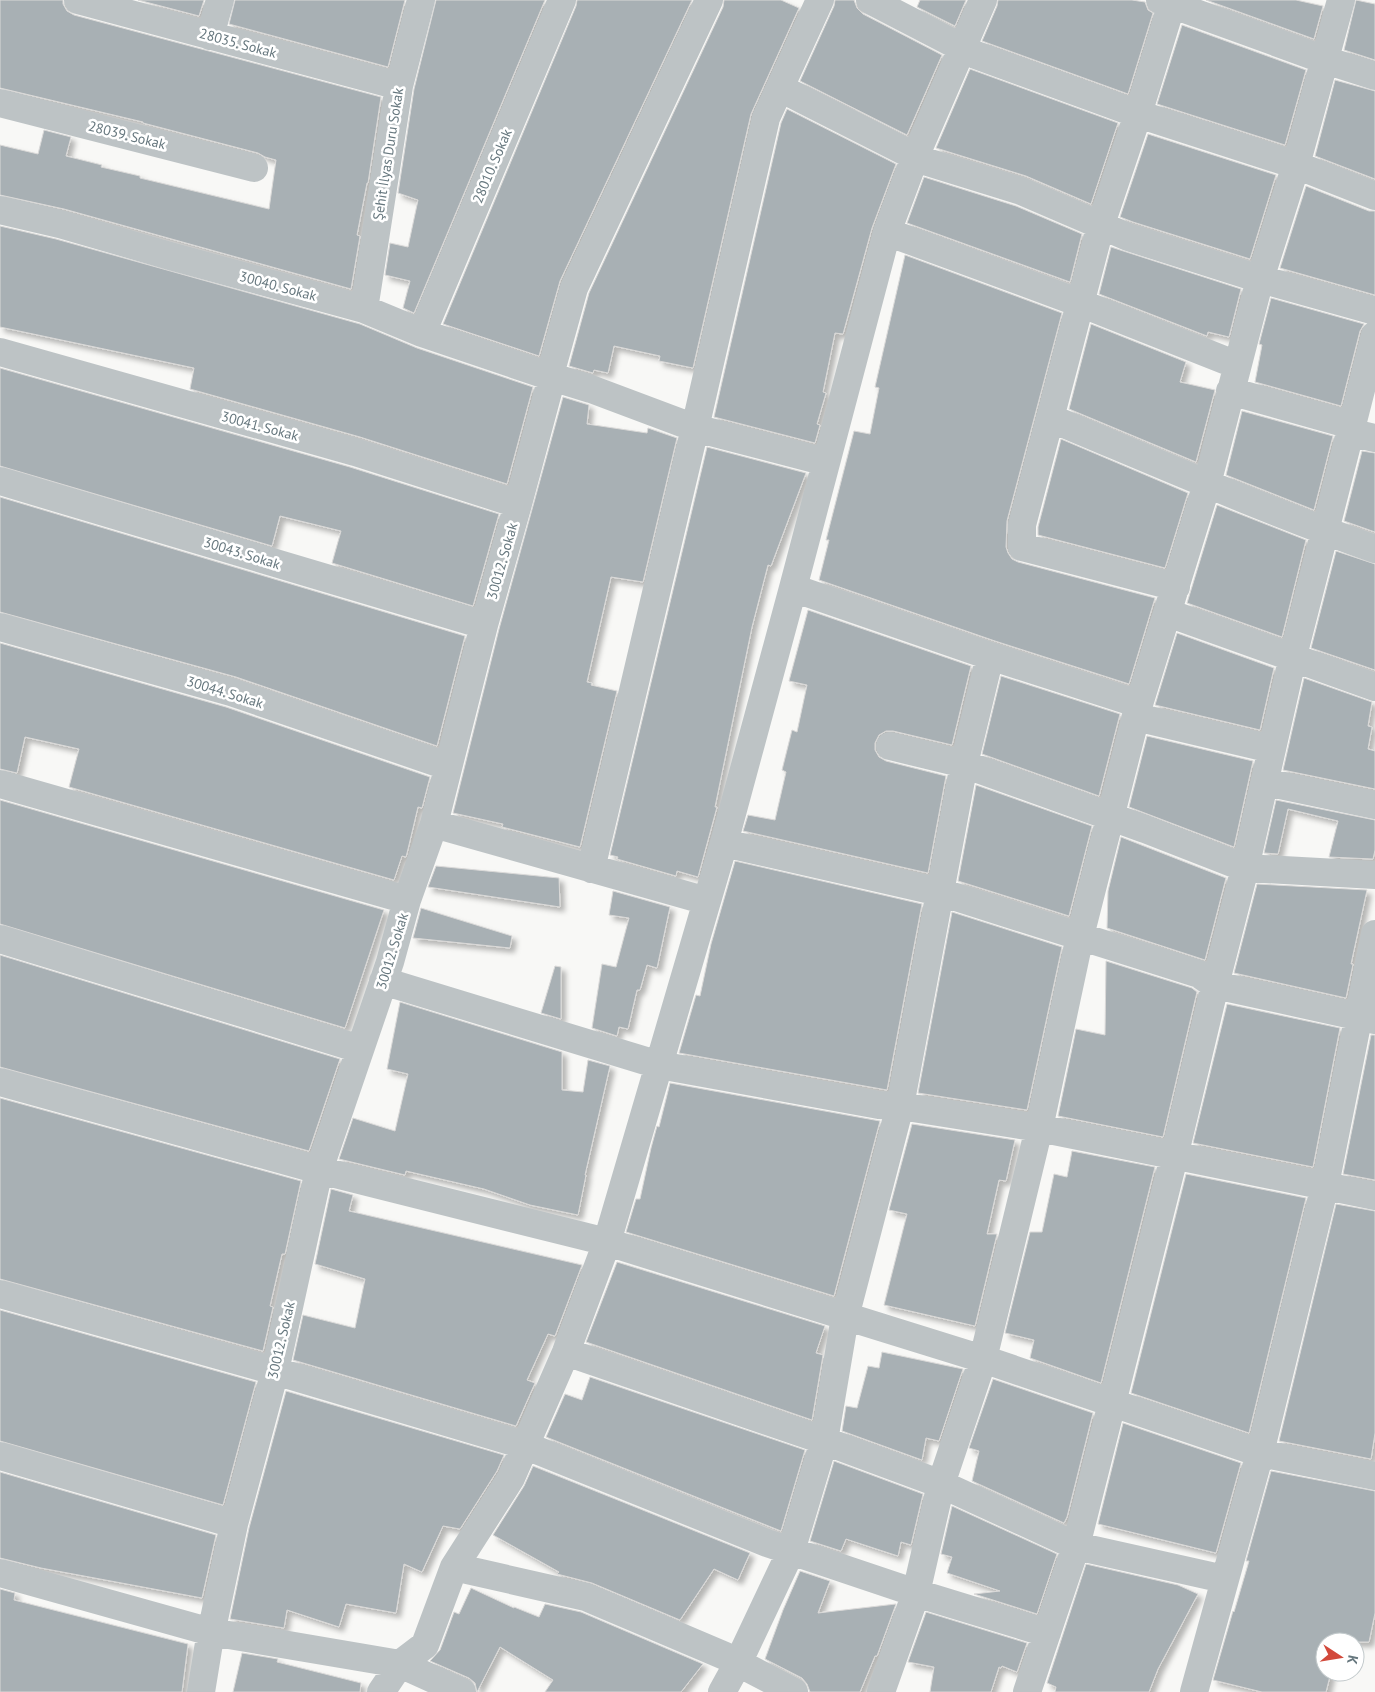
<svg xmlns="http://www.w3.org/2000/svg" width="1375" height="1692" font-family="'PT Sans',sans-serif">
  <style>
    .building { fill: #a8b0b4; stroke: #dad9d8; filter: url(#shadow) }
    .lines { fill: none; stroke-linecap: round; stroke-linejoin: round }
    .street { stroke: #bdc3c5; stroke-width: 28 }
    .labels { text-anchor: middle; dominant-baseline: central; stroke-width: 5; stroke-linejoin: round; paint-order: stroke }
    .street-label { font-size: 14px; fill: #66777e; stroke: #fff }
  </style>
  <defs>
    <filter id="shadow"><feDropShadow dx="4.5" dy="4.5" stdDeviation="2.5" flood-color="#0004"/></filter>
  </defs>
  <rect width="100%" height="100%" fill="#f8f8f6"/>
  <path class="building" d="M 0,0 L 63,0 L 63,4 L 67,11 L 74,15 L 381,97 L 368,183 L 367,183 L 357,235 L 360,236 L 351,289 L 64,209 L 0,195 L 0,145 L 38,154 L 44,130 L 71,137 L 66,156 L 102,165 L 101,167 L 140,176 L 140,178 L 269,209 L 276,160 L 265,157 L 258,153 L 143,123 L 143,122 L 0,88 Z
    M 138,0 L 204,0 L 199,16 Z
    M 235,0 L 405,0 L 388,67 L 229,24 Z
    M 436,0 L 545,0 L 414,313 L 403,308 L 410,281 L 385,275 L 390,243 L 408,247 L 418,200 L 398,193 L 414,89 Z
    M 577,0 L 692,0 L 560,281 L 539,356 L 443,324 L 576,6 Z
    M 724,0 L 781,0 L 799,8 L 751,114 L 693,368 L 659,361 L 660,356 L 614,346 L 608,373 L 594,370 L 593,373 L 569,366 L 589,293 L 723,7 Z
    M 835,0 L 854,0 L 857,8 L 863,14 L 942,55 L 907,135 L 800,81 L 834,6 Z
    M 920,0 L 966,0 L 955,26 L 917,7 Z
    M 998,0 L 1132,0 L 1145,2 L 1148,10 L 1153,13 L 1128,94 L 982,41 L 997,6 Z
    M 1206,0 L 1296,0 L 1323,6 L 1314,39 Z
    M 1356,0 L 1375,4 L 1375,60 L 1344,50 Z
    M 1182,25 L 1306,70 L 1285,145 L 1157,104 Z
    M 970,69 L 1118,123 L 1091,204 L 1026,176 L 936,148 Z
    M 1335,80 L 1375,91 L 1375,179 L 1315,156 Z
    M 787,109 L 896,164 L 872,228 L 843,334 L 835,333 L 823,392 L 826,393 L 817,424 L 820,425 L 815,443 L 714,417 L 781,123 Z
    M 1148,134 L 1276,175 L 1250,259 L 1133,222 L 1120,217 Z
    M 924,177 L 1016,206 L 1082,234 L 1070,282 L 907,223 Z
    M 1306,186 L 1369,211 L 1375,211 L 1375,295 L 1280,268 Z
    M 0,226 L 56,239 L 360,324 L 417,348 L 533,387 L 507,484 L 360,437 L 190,389 L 194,368 L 0,327 Z
    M 1111,247 L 1241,289 L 1229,337 L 1208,332 L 1207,336 L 1099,294 Z
    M 905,255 L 1062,313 L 1007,521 L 1006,547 L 1008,553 L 1012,559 L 1018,562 L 1155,598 L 1129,684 L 995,641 L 819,580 L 829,540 L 826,540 L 854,431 L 870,434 L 879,388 L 875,387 Z
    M 1271,298 L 1364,324 L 1360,331 L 1341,406 L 1255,382 L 1262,345 L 1259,344 Z
    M 1091,324 L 1186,362 L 1180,382 L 1215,390 L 1196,462 L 1069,409 Z
    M 0,368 L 350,467 L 499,514 L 473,606 L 332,563 L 341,531 L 280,516 L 272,546 L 0,466 Z
    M 563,397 L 589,405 L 587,424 L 647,433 L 648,428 L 677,438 L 643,582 L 611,577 L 587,682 L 592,683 L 591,685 L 617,691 L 580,847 L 502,827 L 503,824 L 453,813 L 499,629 Z
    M 1242,411 L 1333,436 L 1314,510 L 1226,475 Z
    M 1061,439 L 1188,493 L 1165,568 L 1038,535 L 1038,527 Z
    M 707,447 L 806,473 L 771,566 L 768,565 L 752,627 L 715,807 L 717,807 L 698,877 L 677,871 L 676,876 L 617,859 L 618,857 L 610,855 Z
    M 1362,451 L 1375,453 L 1375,532 L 1344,521 Z
    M 0,497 L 465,636 L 437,746 L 236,677 L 0,612 Z
    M 1217,505 L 1306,540 L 1282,637 L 1187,603 Z
    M 1336,551 L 1375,564 L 1375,670 L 1311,648 Z
    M 808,610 L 971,666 L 952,745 L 893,731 L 886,731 L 879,735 L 875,743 L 875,750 L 879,757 L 886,761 L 946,776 L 928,873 L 743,831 L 748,815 L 775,820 L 786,772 L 782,770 L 792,730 L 797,732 L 807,685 L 789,681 Z
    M 1177,633 L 1274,668 L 1260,730 L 1155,705 Z
    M 0,643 L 226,707 L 430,777 L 422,808 L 418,807 L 408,849 L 406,857 L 402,856 L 394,880 L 69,787 L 79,749 L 25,737 L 17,773 L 0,769 Z
    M 1001,676 L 1120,714 L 1099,796 L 982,754 Z
    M 1304,678 L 1372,702 L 1368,726 L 1372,727 L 1368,749 L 1375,751 L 1375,789 L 1283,770 Z
    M 1147,736 L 1253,761 L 1234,847 L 1129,807 Z
    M 976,785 L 1092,826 L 1069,916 L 958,881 Z
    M 0,800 L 384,910 L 345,1028 L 0,924 Z
    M 1276,800 L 1375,820 L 1375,850 L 1373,859 L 1329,857 L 1338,821 L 1288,809 L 1278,854 L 1264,853 Z
    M 1121,837 L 1226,878 L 1205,960 L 1107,928 L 1108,891 Z
    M 735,861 L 922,904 L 887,1090 L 679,1053 L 696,995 L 700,996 L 711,944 Z
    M 436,866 L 559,878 L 560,907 L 428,887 Z
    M 1257,884 L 1367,890 L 1351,964 L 1353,964 L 1346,998 L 1234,973 Z
    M 613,891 L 670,907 L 657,968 L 647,965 L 640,990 L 637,990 L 628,1029 L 619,1027 L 617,1036 L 592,1028 L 602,964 L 616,967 L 629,918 L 609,915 Z
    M 421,908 L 512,936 L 510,948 L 413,938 Z
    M 952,912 L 1062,947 L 1027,1110 L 918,1093 Z
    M 0,955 L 340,1059 L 309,1151 L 0,1067 Z
    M 1106,961 L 1192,988 L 1197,992 L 1163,1137 L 1058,1116 L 1076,1029 L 1105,1035 Z
    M 555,966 L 561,967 L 561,1019 L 541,1013 Z
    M 400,1002 L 562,1052 L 562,1090 L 583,1092 L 588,1060 L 610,1066 L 585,1175 L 586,1175 L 578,1215 L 530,1205 L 484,1189 L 406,1171 L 405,1175 L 339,1159 L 353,1118 L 395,1131 L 408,1074 L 387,1069 Z
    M 1227,1004 L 1340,1028 L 1313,1167 L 1193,1143 Z
    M 1371,1035 L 1375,1035 L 1375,1180 L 1343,1174 Z
    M 670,1083 L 880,1121 L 834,1296 L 626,1232 L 636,1199 L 640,1199 L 651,1148 L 657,1126 L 659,1127 Z
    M 0,1098 L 301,1181 L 285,1254 L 282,1254 L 270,1306 L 273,1307 L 263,1351 L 0,1279 Z
    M 912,1124 L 1015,1140 L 1006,1181 L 999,1180 L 987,1234 L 997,1234 L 975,1326 L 884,1305 L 907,1214 L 889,1210 Z
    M 1072,1151 L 1155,1167 L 1101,1383 L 1030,1358 L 1034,1340 L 1005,1333 L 1030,1232 L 1042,1232 L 1054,1174 L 1067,1177 Z
    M 1186,1174 L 1306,1198 L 1249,1433 L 1131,1393 Z
    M 331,1189 L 353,1195 L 349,1211 L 582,1265 L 555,1336 L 548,1334 L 527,1380 L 535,1383 L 516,1426 L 293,1360 L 303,1315 L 355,1328 L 365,1279 L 315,1264 Z
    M 1336,1204 L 1375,1211 L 1375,1433 L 1371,1459 L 1279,1441 Z
    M 617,1262 L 825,1326 L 816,1353 L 823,1355 L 812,1420 L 586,1342 Z
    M 0,1310 L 256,1382 L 223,1505 L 0,1441 Z
    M 882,1352 L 963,1369 L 939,1441 L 926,1438 L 922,1460 L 842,1431 L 846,1406 L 857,1408 L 868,1366 L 879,1368 Z
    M 590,1377 L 805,1450 L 781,1531 L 546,1437 L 565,1394 L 582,1400 Z
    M 993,1379 L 1093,1413 L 1067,1517 L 1064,1523 L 972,1481 L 979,1451 L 969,1448 Z
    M 286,1391 L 504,1455 L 497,1471 L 460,1529 L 443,1526 L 422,1572 L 404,1564 L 396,1613 L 346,1604 L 339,1627 L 287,1610 L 284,1628 L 230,1619 L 249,1528 Z
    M 1123,1423 L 1241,1463 L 1216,1553 L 1098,1524 Z
    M 834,1461 L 923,1494 L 911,1545 L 901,1542 L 898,1556 L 846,1539 L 841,1551 L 810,1541 Z
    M 533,1466 L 750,1553 L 738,1580 L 714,1569 L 680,1620 L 592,1583 L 557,1574 L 559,1572 L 493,1535 L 524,1486 Z
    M 1271,1471 L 1375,1491 L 1375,1613 L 1369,1642 L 1325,1642 L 1325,1672 L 1331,1672 L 1326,1692 L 1262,1692 L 1213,1680 L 1233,1611 L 1234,1612 L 1249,1561 L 1246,1561 Z
    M 0,1472 L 216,1535 L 202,1598 L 41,1568 L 0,1558 Z
    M 952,1506 L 1057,1554 L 1037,1614 L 974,1594 L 1000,1591 L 947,1573 L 952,1557 L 941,1554 Z
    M 1086,1564 L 1178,1585 L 1198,1594 L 1158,1669 L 1149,1692 L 1055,1692 L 1056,1687 L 1047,1683 Z
    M 800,1571 L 830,1581 L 818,1613 L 896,1604 L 877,1656 L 875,1656 L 860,1692 L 810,1692 L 807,1684 L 802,1678 L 765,1659 L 783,1610 Z
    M 471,1588 L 514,1608 L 514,1607 L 539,1617 L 545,1604 L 581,1612 L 703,1664 L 681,1692 L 545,1692 L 553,1680 L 500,1647 L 477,1692 L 475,1683 L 469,1678 L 430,1661 L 440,1650 L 454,1612 L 459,1614 Z
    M 0,1589 L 15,1593 L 14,1600 L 188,1644 L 182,1692 L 0,1692 Z
    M 926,1612 L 1027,1643 L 1017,1672 L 1002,1666 L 1001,1668 L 999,1667 L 991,1692 L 930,1692 L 934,1667 L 908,1662 Z
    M 242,1653 L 278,1659 L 277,1662 L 361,1683 L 360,1692 L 233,1692 Z"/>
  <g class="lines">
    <path class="street" d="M 78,0 L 399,86
      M 870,0 L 976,55 L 1138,114 L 1296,165 L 1375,196
      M 1160,0 L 1325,60 L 1375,76
      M 1173,0 L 1138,114 L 1101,224 L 1022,525 L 1022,547 L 1176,587
      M 210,36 L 220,0
      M 780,88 L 924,161 L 1021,191 L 1128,237 L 1260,279 L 1375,311
      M 0,103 L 254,168
      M 0,210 L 60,224 L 170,256 L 364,309 L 422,333 L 552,377 L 591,389 L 695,428 L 826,462
      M 887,232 L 1080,303 L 1237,365
      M 364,309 L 399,86 L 421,0
      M 422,333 L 562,0
      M 0,352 L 355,452 L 518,504
      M 1230,391 L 1351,425
      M 1050,418 C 1158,463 1265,510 1375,549
      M 1349,432 L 1375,438
      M 0,481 L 484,625
      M 793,588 L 990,656 L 1139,704
      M 1168,613 L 1375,687
      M 0,627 L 231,692 L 447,766
      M 1136,717 L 1272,749
      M 890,746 L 964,764 L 1145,829 L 1245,868 L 1375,875
      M 1265,782 L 1375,805
      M 0,784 L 407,900
      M 434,824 L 707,901
      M 724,843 L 940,892 L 1199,974 L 1215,985 L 1375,1020
      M 591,869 L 695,428 L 766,118 L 820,0
      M 0,939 L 360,1049
      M 383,981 L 659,1065 L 879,1105 L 900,1106 L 1039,1128 L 1375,1196
      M 0,1082 L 319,1170 L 607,1242 L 983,1359 L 1260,1453 L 1375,1476
      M 0,1294 L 275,1371 L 524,1445 L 767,1543 L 916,1593 L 1047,1633
      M 566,1352 L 814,1437 L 941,1484 L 1076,1546 L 1224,1579
      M 0,1456 L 234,1524
      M 454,1567 L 586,1597 L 725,1656 L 794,1692
      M 0,1573 L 211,1632 L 400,1664 L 425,1645 L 454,1567 L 511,1478 L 566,1352 L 607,1242 L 724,843 L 793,588 L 887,232 L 915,157 L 983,0
      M 201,1692 L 209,1643 L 234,1524 L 275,1371 L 319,1170 L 390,962 L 407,900 L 434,824 L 484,625 L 518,504 L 552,377 L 551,371 L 574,288 L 709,0
      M 381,1692 L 400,1664 L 462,1692
      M 722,1692 L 738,1663 L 791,1551 L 824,1441 L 845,1317 L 900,1106 L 964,764 L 990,656
      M 881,1692 L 916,1593 L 941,1484 L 983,1359 L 1039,1128 L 1080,936 L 1139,704 L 1207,484 L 1260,279 L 1296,165 L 1341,0
      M 1027,1692 L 1076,1546 L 1174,1157 L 1215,985 L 1245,868 L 1293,656 L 1375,335
      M 1194,1692 L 1260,1453 L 1325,1185 L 1375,934"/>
  </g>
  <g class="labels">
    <g class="street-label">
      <text transform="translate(238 43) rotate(15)">28035. Sokak</text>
      <text transform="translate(127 135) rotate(14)">28039. Sokak</text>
      <text transform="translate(388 154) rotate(-81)">Şehit İlyas Duru Sokak</text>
      <text transform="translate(492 166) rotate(-67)">28010. Sokak</text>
      <text transform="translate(278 286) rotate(15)">30040. Sokak</text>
      <text transform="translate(260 426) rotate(15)">30041. Sokak</text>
      <text transform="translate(242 553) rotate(17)">30043. Sokak</text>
      <text transform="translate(502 561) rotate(-74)">30012. Sokak</text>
      <text transform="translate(225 692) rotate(17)">30044. Sokak</text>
      <text transform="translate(392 951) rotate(-73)">30012. Sokak</text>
      <text transform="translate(281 1340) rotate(-77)">30012. Sokak</text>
    </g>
  </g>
  <g transform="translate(1340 1657) rotate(102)"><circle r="24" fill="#ffffff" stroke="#c2c9cb"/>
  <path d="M0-4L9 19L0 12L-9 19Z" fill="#d2493b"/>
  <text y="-8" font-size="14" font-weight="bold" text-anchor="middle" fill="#66777e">K</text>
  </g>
</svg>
